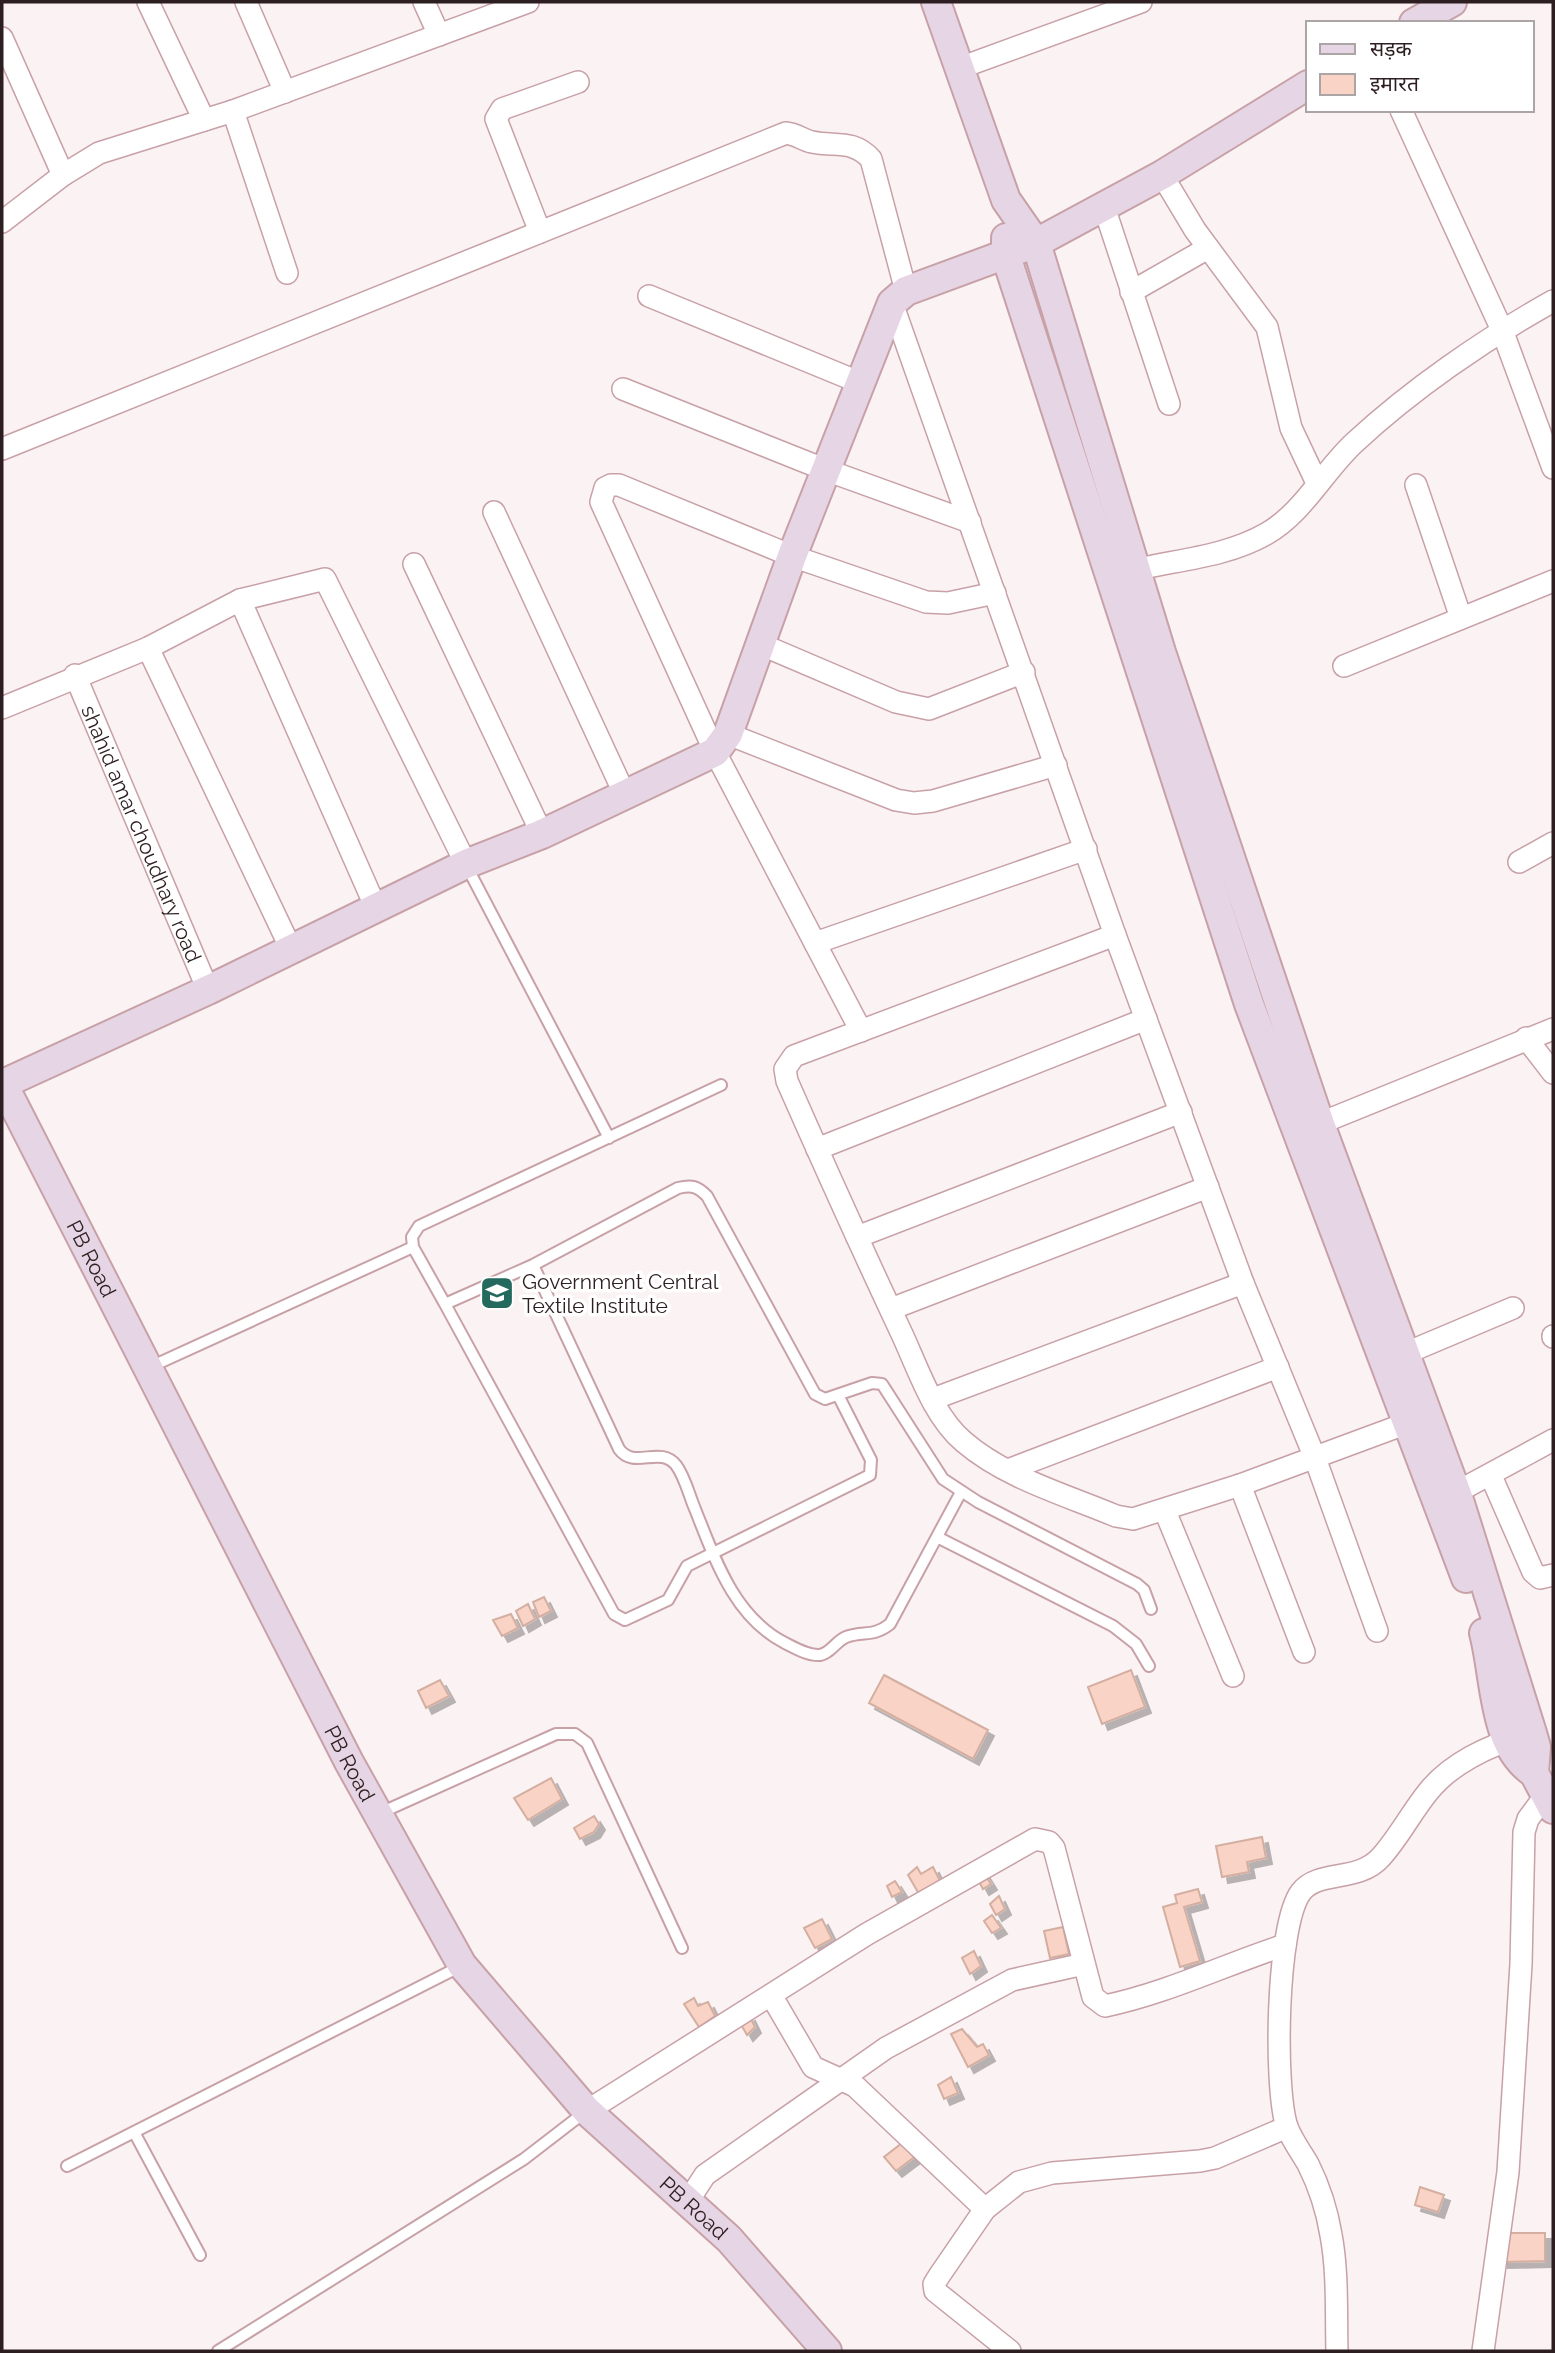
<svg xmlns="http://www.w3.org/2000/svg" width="1555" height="2353" font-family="Raleway,'Noto Sans Devanagari',sans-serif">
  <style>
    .building { fill: #f9d3c5; stroke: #d4afa1; stroke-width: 2; filter: url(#shadow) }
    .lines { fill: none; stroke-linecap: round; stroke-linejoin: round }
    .lane-casing { stroke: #c8a1a7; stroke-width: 14 }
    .street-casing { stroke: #c8a1a7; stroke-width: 24 }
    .secondary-casing { stroke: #c8a1a7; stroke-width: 32 }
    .lane { stroke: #fff; stroke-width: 10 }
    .street { stroke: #fff; stroke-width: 21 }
    .secondary { stroke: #e6d5e4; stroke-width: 28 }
    .labels { text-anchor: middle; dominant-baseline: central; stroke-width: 7; stroke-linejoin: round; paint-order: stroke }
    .street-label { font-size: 21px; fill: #2d1e21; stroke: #fff }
    .poi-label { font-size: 21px; fill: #2d1e21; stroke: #fff; text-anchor: start }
  </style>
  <defs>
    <filter id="shadow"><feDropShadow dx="6" dy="6" stdDeviation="0" flood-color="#0004"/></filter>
  </defs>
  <rect width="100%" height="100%" fill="#faf2f3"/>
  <path class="building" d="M 544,1597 L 551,1611 L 539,1617 L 533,1602 Z
    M 528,1604 L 535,1619 L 523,1626 L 516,1611 Z
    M 511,1614 L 518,1628 L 502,1636 L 493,1620 Z
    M 1131,1670 L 1145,1707 L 1102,1724 L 1088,1687 Z
    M 884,1675 L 988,1730 L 973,1759 L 869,1703 Z
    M 440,1680 L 449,1696 L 426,1708 L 418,1691 Z
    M 551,1778 L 562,1799 L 528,1820 L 514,1798 Z
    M 594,1816 L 599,1824 L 594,1832 L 580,1839 L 574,1828 Z
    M 1262,1837 L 1266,1858 L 1247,1862 L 1249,1872 L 1222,1877 L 1216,1846 Z
    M 917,1867 L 921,1874 L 933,1867 L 941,1883 L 919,1894 L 908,1875 Z
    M 983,1871 L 991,1884 L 983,1889 L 976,1876 Z
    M 895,1881 L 902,1892 L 892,1897 L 887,1886 Z
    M 1198,1889 L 1202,1902 L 1184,1907 L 1200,1961 L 1180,1967 L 1163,1907 L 1177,1903 L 1175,1895 Z
    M 999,1896 L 1005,1909 L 996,1915 L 990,1904 Z
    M 992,1915 L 1001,1928 L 992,1933 L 984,1921 Z
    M 822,1919 L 832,1939 L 815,1948 L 804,1928 Z
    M 1063,1927 L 1069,1954 L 1050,1958 L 1044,1931 Z
    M 974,1951 L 981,1966 L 970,1974 L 962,1958 Z
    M 694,1998 L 698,2006 L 708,2002 L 715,2016 L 699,2027 L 684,2004 Z
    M 749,2015 L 755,2027 L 747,2035 L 739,2021 Z
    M 962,2029 L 977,2047 L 983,2044 L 989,2055 L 968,2067 L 951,2034 Z
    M 951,2077 L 958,2093 L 944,2099 L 938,2085 Z
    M 906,2140 L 917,2155 L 896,2171 L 884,2157 Z
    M 1420,2187 L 1444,2195 L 1438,2212 L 1415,2205 Z
    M 1502,2233 L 1545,2233 L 1545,2261 L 1502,2262 Z"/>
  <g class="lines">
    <g class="lane-casing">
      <path id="lane" d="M 466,865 L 609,1138
        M 533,1265 L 619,1449 C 634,1470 660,1445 676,1465 C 685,1477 689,1495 695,1509 C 715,1559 734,1617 785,1643 C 795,1648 808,1656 820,1655 C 831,1653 836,1641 846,1637 C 864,1630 872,1638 890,1624 L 961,1492
        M 445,1304 L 413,1247 L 412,1237 L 419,1226 L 721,1085
        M 148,1368 L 413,1247
        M 838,1395 L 871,1460 L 870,1475 L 687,1566 L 668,1600 L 625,1620 L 614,1614 L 445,1304 L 533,1265 L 678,1188 C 692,1185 697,1186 707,1196 L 815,1394 L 825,1399 L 872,1383 L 882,1384 L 943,1479 L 978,1502 L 1137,1584 L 1144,1590 L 1151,1609
        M 937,1537 L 1113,1626 L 1136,1644 L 1149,1666
        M 378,1814 L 556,1734 L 575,1734 L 587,1743 L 682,1948
        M 134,2132 L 200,2255
        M 67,2166 L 461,1966
        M 218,2351 L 524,2159 L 585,2112"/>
    </g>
    <g class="street-casing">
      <g id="street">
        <path d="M 148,2 L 204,120"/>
        <path d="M 246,2 L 285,92"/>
        <path d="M 424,2 L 439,35"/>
        <path d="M 2,38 L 63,175"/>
        <path d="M 957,69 L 1141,2"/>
        <path d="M 1401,110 L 1502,330 L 1553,468"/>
        <path d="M 233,111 L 287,273"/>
        <path d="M 1162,175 L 1195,230 L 1267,327 L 1291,428 L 1317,483"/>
        <path d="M 1104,207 L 1169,404"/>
        <path d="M 2,222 L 63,175 L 99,153 L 233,111 L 528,2"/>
        <path d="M 540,232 L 496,119 L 502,109 L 578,82"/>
        <path d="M 1131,292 L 1208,248"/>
        <path d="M 649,296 L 861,383"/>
        <path d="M 892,303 L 1115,935 L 1243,1283 L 1315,1458 L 1377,1631"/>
        <path d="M 623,389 L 826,470 L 970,522"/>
        <path d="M 2,449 L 786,133 C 796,134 803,140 812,142 C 835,147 853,139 871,159 L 906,291"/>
        <path d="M 1416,485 L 1461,618"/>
        <path d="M 494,512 L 625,795"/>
        <path d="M 414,564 L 542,834"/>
        <path d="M 1122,573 C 1169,560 1222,559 1266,534 C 1303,513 1323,472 1354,443 C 1412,389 1485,339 1553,301"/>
        <path d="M 240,600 L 376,908"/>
        <path d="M 760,644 L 896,702 L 929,709 L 1024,672"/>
        <path d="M 148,648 L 291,949"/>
        <path d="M 1344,666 L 1553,581"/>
        <path id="s1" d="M 75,675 L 208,990"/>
        <path d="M 2,708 L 148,648 L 240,600 L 325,579 L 466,864"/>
        <path d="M 728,734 L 896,800 L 914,803 L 933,801 L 1056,765"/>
        <path d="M 1519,862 L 1553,843"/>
        <path d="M 1115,935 L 794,1056 L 785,1069 L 787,1081 C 824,1165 862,1249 901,1332 C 918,1368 933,1416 964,1442 C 1006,1478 1066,1495 1116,1516 L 1133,1519 L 1240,1485 L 1421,1418"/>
        <path d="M 815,943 L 1086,849"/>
        <path d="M 861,1031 L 715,752 L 601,502 L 605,488 L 611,485 L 619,485 L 792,556 L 926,602 L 948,603 L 995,593"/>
        <path d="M 1526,1038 L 1553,1073"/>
        <path d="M 1306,1129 L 1553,1029"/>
        <path d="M 817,1149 L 1146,1019"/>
        <path d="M 857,1237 L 1181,1112"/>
        <path d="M 891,1309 L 1208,1187"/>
        <path d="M 1553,1336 L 1553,1337"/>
        <path d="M 1404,1354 L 1513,1308"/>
        <path d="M 933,1399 L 1243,1283"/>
        <path d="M 1008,1470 L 1278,1367"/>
        <path d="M 1491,1476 L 1533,1572 L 1540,1578 L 1553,1575"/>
        <path d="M 1240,1485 L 1304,1652"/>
        <path d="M 1444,1499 L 1553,1440"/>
        <path d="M 1165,1511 L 1233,1676"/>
        <path d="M 771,1995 L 813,2067 L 855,2086 L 985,2209"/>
        <path d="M 587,2111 L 867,1934 L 1035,1839 L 1049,1842 L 1054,1848 L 1093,1997 L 1105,2006 C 1167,1993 1224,1965 1285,1945"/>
        <path d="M 688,2201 L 705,2175 L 886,2048 L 1012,1980 L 1084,1964"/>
        <path d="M 1010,2351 L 935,2291 L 934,2284 L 939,2276 L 985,2209 L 1019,2182 L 1052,2173 L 1200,2161 L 1215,2158 L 1287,2127"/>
        <path d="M 1337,2351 C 1336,2313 1338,2272 1331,2235 C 1327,2210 1319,2186 1308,2164 C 1301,2152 1292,2140 1287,2127 C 1274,2088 1276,1925 1301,1892 C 1319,1869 1358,1883 1381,1857 C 1399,1837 1411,1813 1428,1792 C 1450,1764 1488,1746 1522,1736"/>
        <path d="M 1483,2351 L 1508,2172 L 1521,1964 L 1524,1832 L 1528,1819 L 1545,1796"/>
      </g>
    </g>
    <g class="secondary-casing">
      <g id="secondary">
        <path d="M 936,2 L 1006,200 L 1036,243 L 1161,652 L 1320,1124 L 1457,1494 L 1532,1733 L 1536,1747 L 1534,1773 L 1553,1809"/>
        <path d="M 1414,23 L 1452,2"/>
        <path d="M 1006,238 L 1006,256 L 1249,1004 L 1466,1578"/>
        <path id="s2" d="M 2,1082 L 349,1762 L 462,1965 L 587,2111 L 729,2239 L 827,2351"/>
        <path d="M 3,1084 L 208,990 L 466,864 L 542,834 L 715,752 L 728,734 L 792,556 L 892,303 L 906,291 L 1036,243 L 1162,175 L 1308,85"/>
        <path d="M 1484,1633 C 1496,1678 1492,1746 1534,1773"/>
      </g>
    </g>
    <use href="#lane" class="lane"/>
    <use href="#street" class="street"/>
    <use href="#secondary" class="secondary"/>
  </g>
  <defs>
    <g id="university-square" transform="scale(1.75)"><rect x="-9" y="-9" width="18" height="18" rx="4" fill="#23695d" stroke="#fff"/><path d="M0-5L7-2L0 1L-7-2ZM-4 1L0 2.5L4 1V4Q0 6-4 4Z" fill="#fff"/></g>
  </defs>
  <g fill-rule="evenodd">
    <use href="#university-square" x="497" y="1293"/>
  </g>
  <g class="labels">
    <g class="street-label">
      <text stroke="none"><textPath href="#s1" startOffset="172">shahid amar choudhary road</textPath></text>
      <text stroke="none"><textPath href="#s2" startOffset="198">PB Road</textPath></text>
      <text stroke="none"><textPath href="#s2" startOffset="765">PB Road</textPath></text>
      <text stroke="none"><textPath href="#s2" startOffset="1332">PB Road</textPath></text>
    </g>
    <g class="poi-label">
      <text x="522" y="1281">Government Central<tspan x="522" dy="24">Textile Institute</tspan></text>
    </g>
  </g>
  <rect width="1555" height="2353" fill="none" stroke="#2d1e21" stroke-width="7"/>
  <rect x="1306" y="21" width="228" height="91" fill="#ffffff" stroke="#aba5a6" stroke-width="2"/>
  <rect x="1320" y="44" width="35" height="10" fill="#e6d5e4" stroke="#aba5a6" stroke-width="2"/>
  <text x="1370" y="56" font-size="21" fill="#2d1e21">सड़क</text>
  <rect x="1320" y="74" width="35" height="21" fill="#f9d3c5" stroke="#aba5a6" stroke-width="2"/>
  <text x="1370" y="91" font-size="21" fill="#2d1e21">इमारत</text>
</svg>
